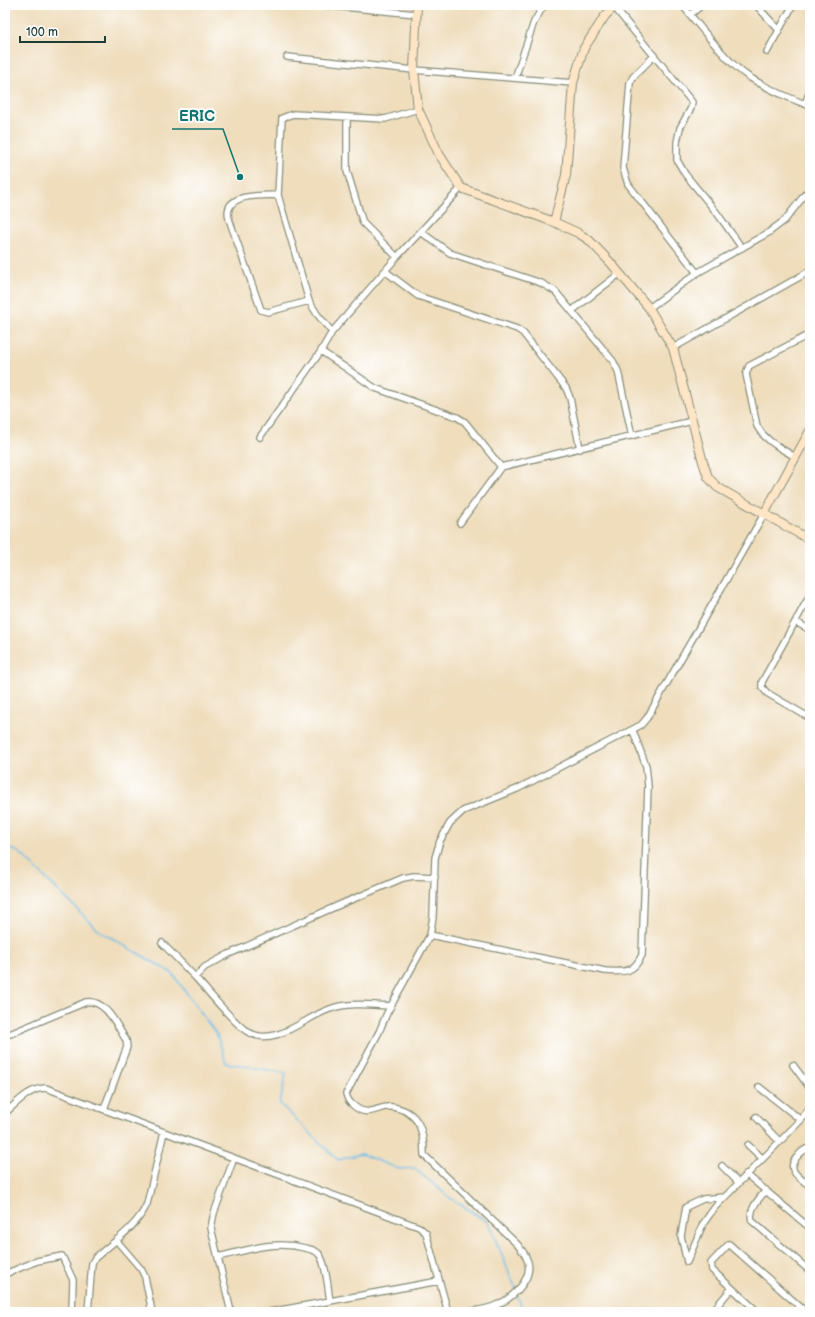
<svg xmlns="http://www.w3.org/2000/svg" width="815" height="1317" font-family="'Balsamiq Sans',sans-serif">
  <style>
    .lines { fill: none; stroke-linecap: round; stroke-linejoin: round }
    .stream { stroke: #6fbfea; stroke-width: 1.5 }
    .street-casing { stroke: #878d78; stroke-width: 8 }
    .secondary-casing { stroke: #878d78; stroke-width: 10 }
    .street { stroke: #fff; stroke-width: 5.5 }
    .secondary { stroke: #fde5c5; stroke-width: 8 }
    .leader { fill: none; stroke: #0f766e; stroke-width: 1.5 }
    .callout-dot { fill: #0f766e; stroke: #fff; stroke-width: 1.5 }
    .callout-label { font-size: 15px; text-anchor: middle; font-weight: bold; fill: #0f766e; stroke: #fff; stroke-width: 4; stroke-linejoin: round; paint-order: stroke }
  </style>
  <rect width="100%" height="100%" fill="#fff"/>
  <filter id="ink" filterUnits="userSpaceOnUse"><feTurbulence type="fractalNoise" baseFrequency=".025" numOctaves="2"/><feDisplacementMap in="SourceGraphic" scale="8" xChannelSelector="R" yChannelSelector="G"/><feConvolveMatrix kernelMatrix="1 2 1 2 8 2 1 2 1" color-interpolation-filters="sRGB"/></filter>
  <filter id="wash" filterUnits="userSpaceOnUse"><feTurbulence type="fractalNoise" baseFrequency=".012" numOctaves="4" result="noise"/><feDisplacementMap in="SourceGraphic" scale="16" xChannelSelector="R" yChannelSelector="G"/><feGaussianBlur stdDeviation="0.9" result="paint"/><feColorMatrix in="noise" values="0 0 0 0 0 0 0 0 0 0 0 0 0 0 0 0 0 1.4 0 .05"/><feComposite in="paint" operator="in"/></filter>
  <g filter="url(#wash)">
    <rect width="100%" height="100%" fill="#efddbc"/>
    <g class="lines">
      <path class="stream" d="M 5,847 L 19,852 L 98,930 L 172,973 L 217,1035 L 226,1063 L 286,1073 L 280,1104 L 338,1160 L 361,1154 L 399,1169 L 414,1168 L 450,1198 L 488,1222 L 516,1289
        M 517,1293 L 523,1312"/>
    </g>
  </g>
  <g filter="url(#ink)">
    <g class="lines">
      <g class="street-casing">
        <path id="street" d="M 323,5 L 416,14
          M 682,5 C 699,25 728,64 749,77 C 768,89 789,98 810,106
          M 756,5 L 778,29
          M 614,7 L 692,102 L 691,108 L 680,128 L 677,142 L 677,160 L 685,174 L 717,213 L 742,248
          M 690,15 L 702,5
          M 767,52 L 793,5
          M 654,56 L 633,77 L 630,83 L 623,168 L 628,184 L 697,273
          M 287,57 L 414,70 L 573,83
          M 515,78 L 534,22 L 544,5
          M 805,104 L 810,91
          M 347,118 L 347,171 L 363,223 L 397,257
          M 278,195 C 262,196 222,192 229,219 L 261,310 L 268,312 L 309,301
          M 421,232 L 450,253 L 541,283 L 555,291 L 613,361 L 618,371 L 632,436
          M 385,271 L 418,296 L 517,329 L 523,333 L 566,388 L 570,398 L 580,449
          M 649,308 L 697,273 L 768,233 L 785,220 L 810,188
          M 573,310 L 619,274
          M 332,332 L 317,314 L 309,301 L 278,195 L 282,118 L 293,114 L 385,119 L 418,109
          M 673,348 L 810,271
          M 321,351 L 375,388 L 457,417 L 465,422 L 501,467 L 692,421
          M 260,437 L 321,351 L 332,332 L 397,257 L 461,188
          M 795,457 C 781,448 765,441 757,426 L 746,374 L 749,366 L 810,334
          M 460,523 L 501,467
          M 810,595 L 762,682 L 762,687 L 767,693 L 810,718
          M 796,622 L 810,630
          M 430,935 L 605,971 C 624,972 633,974 642,955 L 648,786 L 646,766 L 633,731
          M 162,943 L 195,977 L 205,967 L 229,954 L 346,902 L 403,878 L 414,876 L 435,877
          M 195,977 C 208,991 233,1023 248,1032 C 275,1048 305,1017 330,1009 C 349,1002 371,1005 391,1006
          M 5,1036 L 86,1002 C 106,999 117,1026 126,1040 L 127,1047 L 104,1109
          M 793,1065 L 810,1088
          M 759,1087 L 801,1120
          M 5,1113 C 17,1103 29,1088 46,1088 L 419,1227 L 426,1233 L 448,1312
          M 756,1117 L 779,1141
          M 748,1145 L 762,1158
          M 810,1148 C 804,1149 801,1152 797,1157 C 785,1170 800,1178 810,1186
          M 722,1166 L 738,1182
          M 746,1174 L 810,1228
          M 766,1190 C 760,1198 748,1209 752,1221 L 810,1271
          M 724,1197 L 703,1199 L 686,1207 L 681,1236 L 687,1262 L 703,1224 L 715,1207 L 801,1120 L 810,1107
          M 116,1240 L 141,1269 L 145,1277 L 152,1312
          M 218,1257 C 248,1250 274,1240 305,1248 C 309,1249 316,1250 319,1254 C 326,1262 328,1289 330,1301
          M 5,1274 L 37,1261 L 62,1256 L 73,1280 L 72,1312
          M 88,1312 L 92,1263 L 95,1258 C 113,1242 137,1227 147,1204 L 164,1132
          M 231,1312 L 211,1228 L 214,1213 L 234,1158
          M 270,1312 L 439,1281
          M 469,1312 C 479,1310 490,1309 499,1304 C 515,1296 536,1276 526,1257 C 524,1252 520,1248 517,1244 L 424,1155 C 424,1132 420,1111 392,1107 C 377,1105 370,1119 354,1106 C 349,1102 348,1100 346,1094 L 379,1032 L 387,1013 L 430,935 L 433,917 L 435,858 L 440,841 L 450,823 L 463,811 L 517,789 L 641,725 L 647,718 L 764,514
          M 714,1312 L 716,1307 L 731,1289
          M 758,1312 L 712,1270 L 711,1263 L 729,1244 L 806,1312"/>
      </g>
      <g class="secondary-casing">
        <path id="secondary" d="M 417,5 L 414,70 L 418,109 L 439,154 L 461,188 L 554,222 L 578,233 L 589,240 L 610,262 L 649,308 L 673,348 L 703,462 L 708,477 L 717,487 L 810,540
          M 554,222 L 566,175 L 573,83 L 584,48 L 605,16 L 616,5
          M 764,514 L 810,431"/>
      </g>
      <use href="#street" class="street"/>
      <use href="#secondary" class="secondary"/>
    </g>
  </g>
  <path class="leader" d="M240 177L223 129H172"/>
  <circle class="callout-dot" cx="240" cy="177" r="4"/>
  <g class="callout-label">
    <text x="197" y="121">ERIC</text>
  </g>
  <rect width="815" height="1317" fill="none" stroke="#fff" stroke-width="20"/>
  <path d="M20 36v6h85v-6" fill="none" stroke="#1f3d34" stroke-width="2"/>
  <text x="26" y="36" font-size="12" fill="#1f3d34" stroke="#ffffff" stroke-width="3" paint-order="stroke">100 m</text>
</svg>
